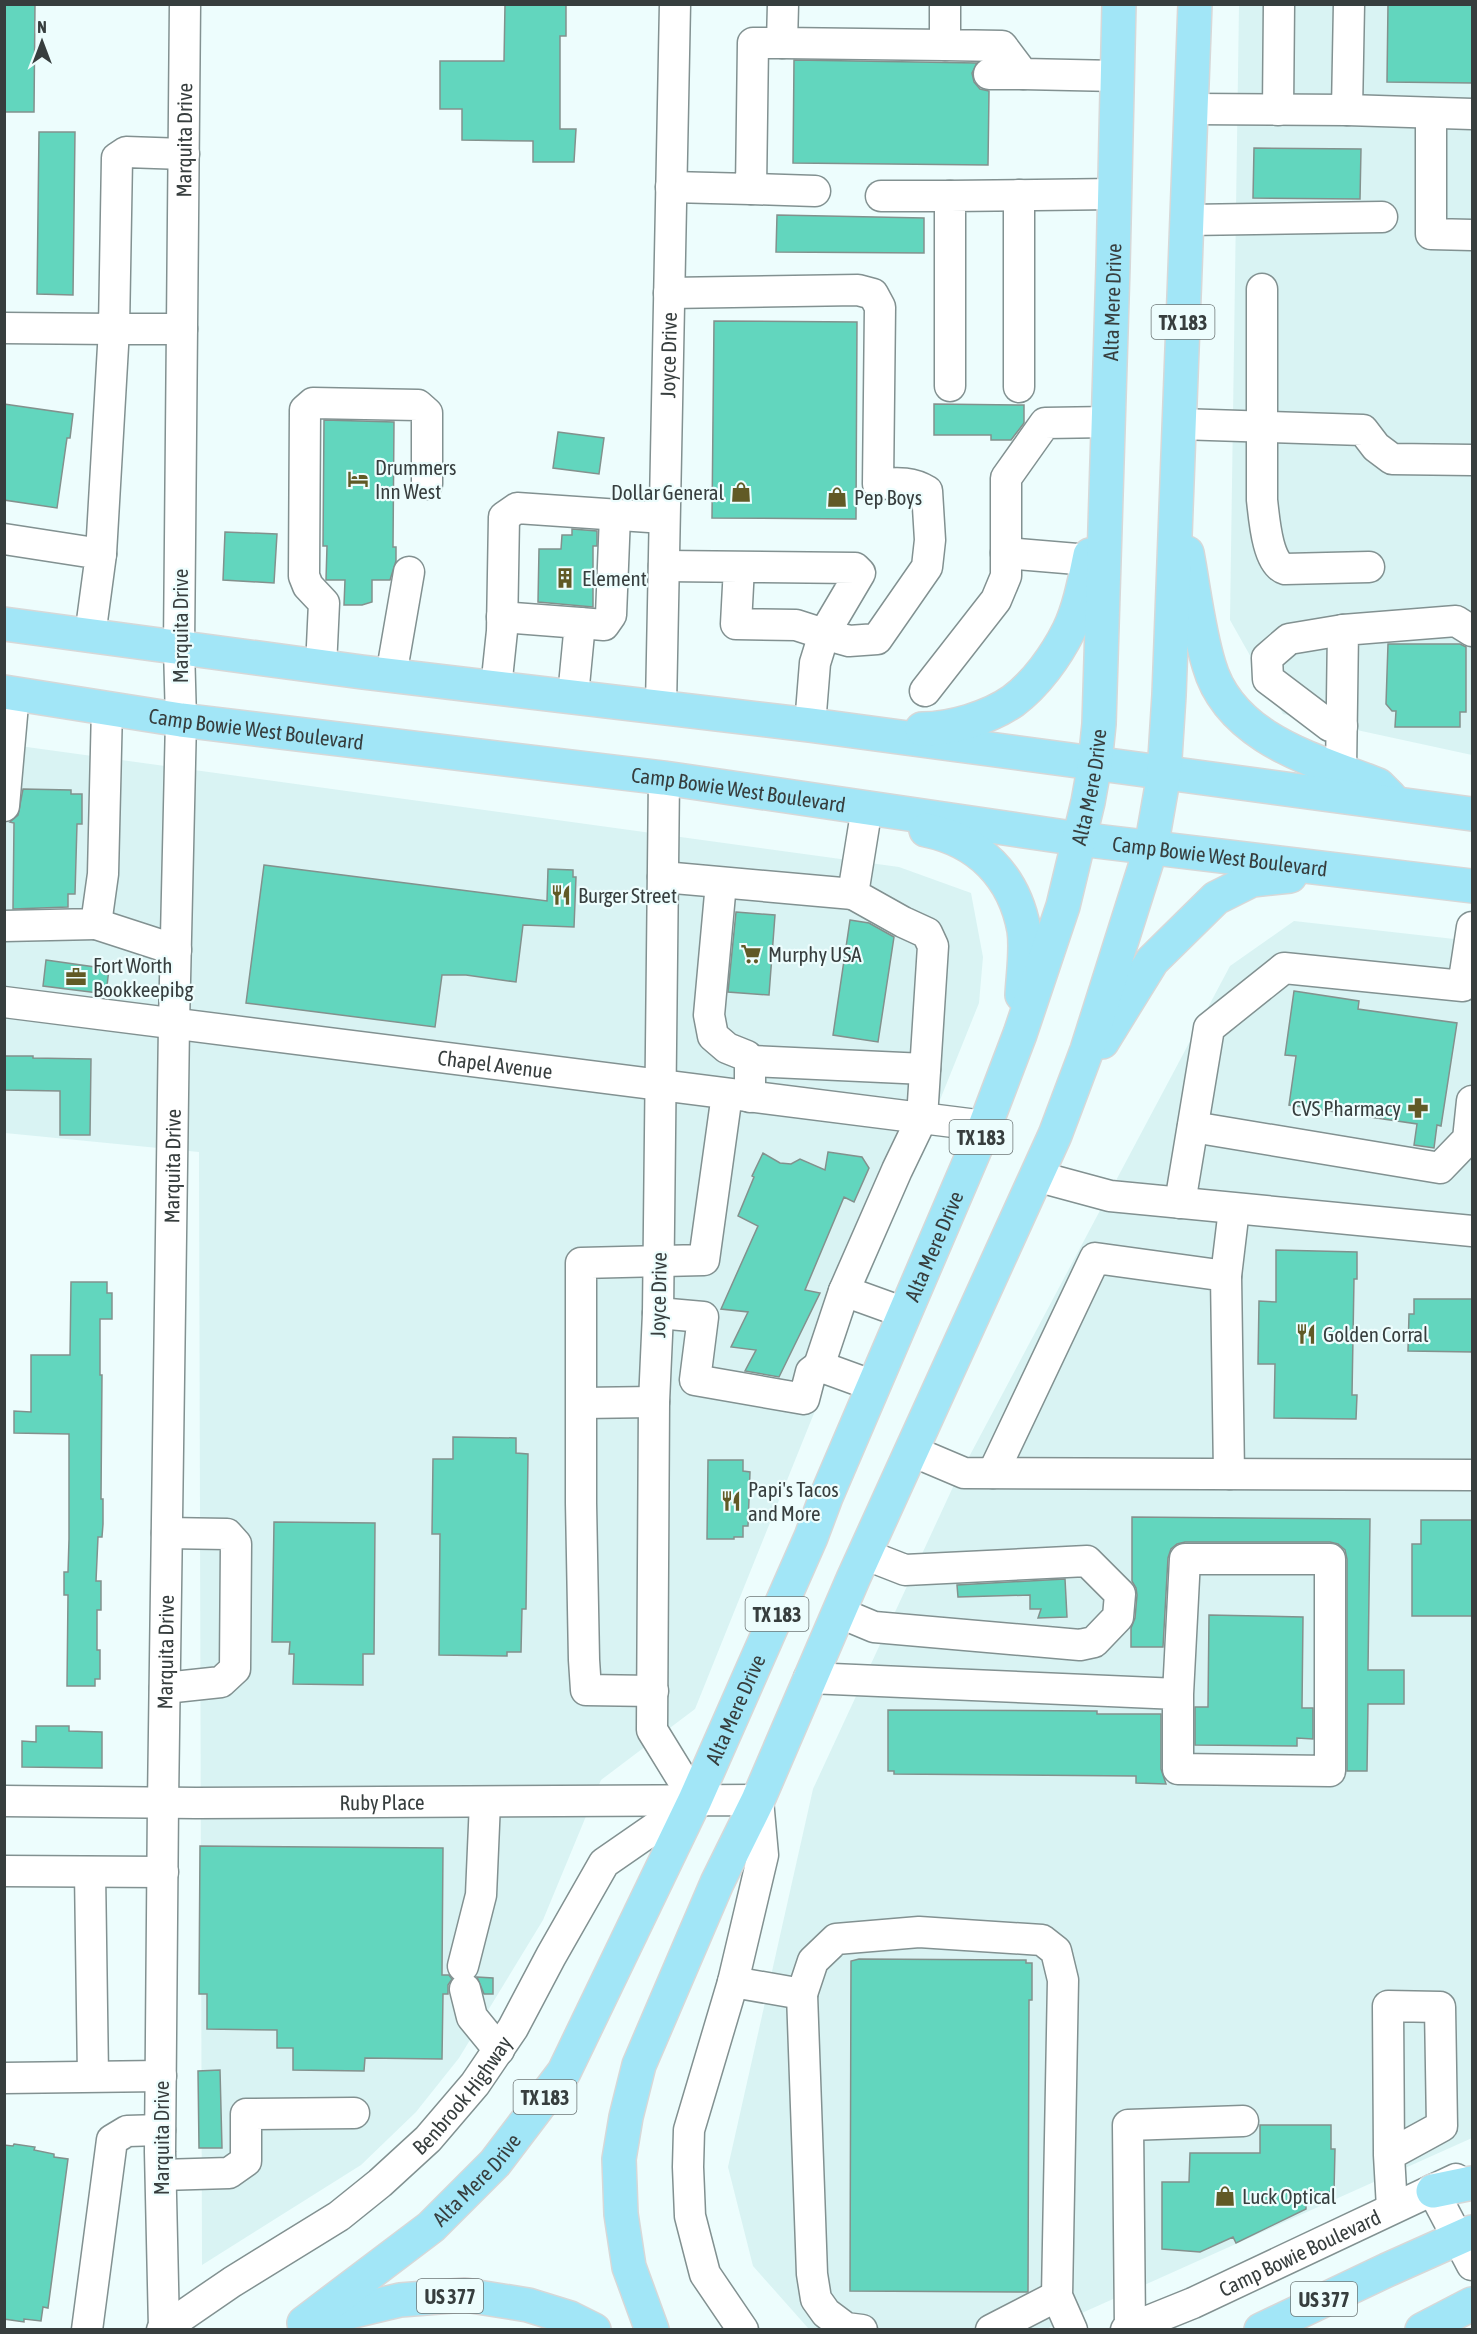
<svg xmlns="http://www.w3.org/2000/svg" width="1477" height="2334" font-family="'Asap Condensed',sans-serif">
  <style>
    .built { fill: #d9f3f3 }
    .building { fill: #62d6be; stroke: #83918d; stroke-width: 1.5 }
    .lines { fill: none; stroke-linecap: round; stroke-linejoin: round }
    .minor-casing { stroke: #829191; stroke-width: 33 }
    .major-casing { stroke: #d7d8d8; stroke-width: 36 }
    .minor { stroke: #fff; stroke-width: 30 }
    .major { stroke: #a2e6f7; stroke-width: 33 }
    .labels { text-anchor: middle; dominant-baseline: central; stroke-width: 4.5; stroke-linejoin: round; paint-order: stroke }
    .shield { fill: #edfdfd; stroke: #6e7777; stroke-width: 1.5 }
    .shield-label { font-size: 20px; font-weight: bold; fill: #373e3e }
    .street-label { font-size: 21px; fill: #373e3e; stroke: #edfdfd }
    .poi-label { font-size: 21px; fill: #373e3e; stroke: #edfdfd; text-anchor: start }
  </style>
  <rect width="100%" height="100%" fill="#edfdfd"/>
  <path class="built" d="M 1239,5 L 1472,5 L 1472,755 L 1283,714 L 1230,620 Z
    M 5,744 L 899,867 L 971,893 L 983,957 L 979,1003 L 695,1709 L 601,1780 L 543,1920 L 459,2058 L 416,2112 L 361,2165 L 202,2265 L 199,1152 L 5,1133 Z
    M 1294,921 L 1472,941 L 1472,2138 L 1044,2330 L 813,2330 L 808,2328 L 753,2266 L 728,2167 L 813,1789 L 953,1487 L 1230,966 Z"/>
  <path class="building" d="M 4,4 L 35,4 L 34,112 L 4,112 Z
    M 505,4 L 566,4 L 566,36 L 560,36 L 560,129 L 576,129 L 574,162 L 533,162 L 533,141 L 462,140 L 462,109 L 440,109 L 440,61 L 504,61 Z
    M 1388,4 L 1473,4 L 1473,83 L 1387,82 Z
    M 794,60 L 977,63 L 972,73 L 974,82 L 980,89 L 989,91 L 988,165 L 793,163 Z
    M 39,132 L 75,132 L 73,295 L 37,294 Z
    M 1254,148 L 1361,149 L 1360,199 L 1253,198 Z
    M 777,215 L 924,218 L 924,253 L 776,252 Z
    M 714,321 L 857,322 L 856,519 L 712,518 Z
    M 4,404 L 73,414 L 70,438 L 67,438 L 57,508 L 4,500 Z
    M 934,404 L 1024,405 L 1024,423 L 1011,440 L 991,440 L 991,435 L 934,435 Z
    M 324,420 L 394,422 L 393,547 L 396,547 L 396,561 L 390,580 L 372,580 L 372,602 L 362,605 L 344,605 L 345,580 L 326,580 L 327,546 L 323,546 Z
    M 558,432 L 604,438 L 599,474 L 553,468 Z
    M 572,529 L 597,531 L 597,546 L 593,546 L 593,607 L 538,602 L 539,549 L 561,549 L 562,535 L 572,535 Z
    M 225,532 L 277,534 L 274,583 L 223,580 Z
    M 1388,644 L 1460,644 L 1466,647 L 1466,712 L 1460,712 L 1460,727 L 1395,727 L 1396,711 L 1392,711 L 1386,704 Z
    M 23,789 L 71,790 L 71,794 L 82,794 L 82,824 L 77,824 L 75,894 L 68,894 L 68,907 L 13,909 L 14,823 L 10,822 L 18,815 Z
    M 264,865 L 547,901 L 548,869 L 573,870 L 573,877 L 576,877 L 574,927 L 523,925 L 516,982 L 466,975 L 442,975 L 435,1027 L 246,1003 Z
    M 736,912 L 775,915 L 769,995 L 728,992 Z
    M 850,920 L 869,923 L 894,937 L 878,1042 L 833,1035 Z
    M 46,960 L 109,969 L 106,994 L 43,986 Z
    M 1294,991 L 1359,1001 L 1358,1009 L 1457,1023 L 1441,1126 L 1437,1125 L 1434,1148 L 1414,1145 L 1417,1124 L 1289,1105 L 1296,1056 L 1285,1055 Z
    M 4,1056 L 33,1056 L 33,1058 L 91,1059 L 90,1135 L 60,1135 L 60,1091 L 4,1090 Z
    M 828,1152 L 862,1157 L 869,1168 L 854,1202 L 844,1197 L 805,1290 L 820,1293 L 779,1377 L 745,1371 L 756,1350 L 731,1347 L 748,1312 L 721,1309 L 758,1226 L 738,1216 L 754,1177 L 752,1176 L 763,1153 L 780,1163 L 791,1164 L 800,1159 L 825,1170 Z
    M 1276,1250 L 1357,1252 L 1357,1279 L 1354,1279 L 1352,1395 L 1357,1395 L 1356,1419 L 1274,1418 L 1275,1364 L 1258,1364 L 1259,1301 L 1276,1302 Z
    M 71,1282 L 107,1282 L 107,1293 L 112,1293 L 112,1319 L 100,1319 L 100,1375 L 102,1375 L 101,1499 L 103,1499 L 103,1524 L 102,1537 L 98,1537 L 96,1581 L 101,1581 L 101,1610 L 97,1610 L 97,1650 L 100,1650 L 100,1679 L 95,1679 L 95,1686 L 67,1686 L 68,1595 L 64,1595 L 64,1572 L 68,1572 L 69,1539 L 69,1434 L 14,1433 L 14,1411 L 31,1412 L 31,1355 L 70,1355 Z
    M 1414,1299 L 1473,1299 L 1473,1352 L 1408,1351 L 1409,1314 L 1414,1314 Z
    M 453,1437 L 516,1438 L 516,1453 L 528,1454 L 526,1609 L 522,1609 L 521,1652 L 507,1652 L 507,1656 L 439,1655 L 440,1534 L 432,1534 L 433,1459 L 453,1459 Z
    M 708,1460 L 743,1460 L 743,1471 L 750,1472 L 748,1526 L 743,1526 L 743,1537 L 734,1537 L 734,1539 L 707,1539 Z
    M 1132,1517 L 1370,1519 L 1368,1670 L 1404,1670 L 1404,1704 L 1368,1704 L 1367,1771 L 1347,1771 L 1347,1559 L 1345,1550 L 1338,1544 L 1330,1542 L 1185,1542 L 1177,1544 L 1171,1549 L 1168,1558 L 1163,1647 L 1131,1647 L 1131,1628 L 1135,1618 L 1137,1595 L 1136,1588 L 1132,1581 Z
    M 1421,1520 L 1473,1520 L 1473,1616 L 1412,1616 L 1412,1544 L 1421,1544 Z
    M 274,1522 L 375,1523 L 374,1654 L 363,1654 L 363,1685 L 293,1684 L 294,1654 L 289,1654 L 290,1642 L 272,1642 Z
    M 1065,1579 L 1067,1617 L 1038,1618 L 1041,1609 L 1030,1609 L 1030,1595 L 958,1597 L 957,1585 Z
    M 1209,1615 L 1303,1617 L 1302,1708 L 1313,1708 L 1313,1739 L 1297,1738 L 1297,1746 L 1195,1745 L 1195,1707 L 1208,1707 Z
    M 888,1710 L 1097,1711 L 1097,1714 L 1161,1714 L 1161,1769 L 1166,1784 L 1136,1783 L 1136,1776 L 894,1774 L 894,1771 L 888,1771 Z
    M 36,1726 L 69,1726 L 69,1731 L 102,1732 L 102,1768 L 22,1767 L 22,1741 L 36,1742 Z
    M 200,1846 L 443,1848 L 442,1975 L 449,1975 L 452,1979 L 448,1985 L 448,1994 L 443,1994 L 442,2059 L 365,2058 L 364,2071 L 293,2070 L 293,2048 L 277,2048 L 277,2030 L 207,2029 L 207,1994 L 199,1994 Z
    M 859,1959 L 1026,1960 L 1026,1963 L 1032,1963 L 1032,2000 L 1029,2000 L 1028,2292 L 850,2291 L 851,1961 Z
    M 477,1977 L 493,1978 L 493,1994 L 484,1994 Z
    M 220,2070 L 222,2148 L 199,2148 L 198,2071 Z
    M 1260,2125 L 1331,2125 L 1331,2149 L 1335,2149 L 1334,2192 L 1306,2192 L 1306,2209 L 1236,2243 L 1233,2237 L 1200,2252 L 1162,2249 L 1162,2182 L 1189,2182 L 1190,2153 L 1260,2153 Z
    M 14,2144 L 35,2147 L 34,2150 L 54,2154 L 54,2157 L 68,2159 L 48,2308 L 43,2307 L 41,2321 L 24,2319 L 24,2322 L 4,2319 L 4,2145 L 13,2146 Z"/>
  <g class="lines">
    <g class="minor-casing">
      <g id="minor">
        <path d="M 783,4 L 782,43 L 945,45"/>
        <path d="M 945,4 L 945,45 L 1002,46 L 1023,74 L 1117,76"/>
        <path d="M 989,74 L 1023,74"/>
        <path d="M 1192,109 L 1347,110 L 1349,4"/>
        <path d="M 1278,110 L 1279,4"/>
        <path d="M 1347,110 L 1472,114"/>
        <path d="M 1431,113 L 1431,234 L 1472,235"/>
        <path d="M 671,187 L 751,189 L 753,43 L 782,43"/>
        <path d="M 751,189 L 815,191"/>
        <path d="M 1019,195 L 1019,387"/>
        <path d="M 881,196 L 950,196"/>
        <path d="M 1187,220 L 1382,217"/>
        <path d="M 1262,289 L 1262,500 C 1264,516 1267,564 1285,569 L 1369,567"/>
        <path d="M 669,293 L 858,290 L 873,294 L 880,307 L 878,484 C 896,483 911,481 927,491 L 930,540 L 927,567 L 877,639 L 849,641 L 824,634 L 815,663 L 810,725"/>
        <path d="M 4,328 L 114,329 L 117,158 L 126,152 L 184,154"/>
        <path d="M 950,386 L 950,196 L 1115,194"/>
        <path d="M 1179,424 L 1363,430 L 1376,447 L 1392,459 L 1472,460"/>
        <path d="M 4,539 L 101,554 L 90,636"/>
        <path d="M 1006,553 L 1089,560"/>
        <path d="M 101,554 L 114,329 L 182,329"/>
        <path d="M 664,566 L 855,568 L 860,573 L 824,634 L 796,625 L 736,624 L 739,567"/>
        <path d="M 502,617 L 580,623 L 573,696"/>
        <path d="M 580,623 L 604,625 L 611,615 L 615,516"/>
        <path d="M 321,667 L 324,603 L 308,586 L 304,576 L 305,410 L 313,403 L 418,405 L 427,413 L 427,484"/>
        <path d="M 391,676 L 409,572"/>
        <path d="M 496,688 L 502,631 L 504,517 L 517,508 L 664,518"/>
        <path d="M 925,691 L 996,600 L 1006,576 L 1006,478 L 1045,423 L 1109,422"/>
        <path id="s1" d="M 661,706 L 675,4"/>
        <path d="M 1342,726 L 1330,726 L 1268,679 L 1267,658 L 1289,639 L 1343,630"/>
        <path d="M 1341,771 L 1343,630 L 1456,621 L 1472,631"/>
        <path d="M 664,778 L 658,1313 L 654,1402 L 652,1730 L 695,1800"/>
        <path d="M 4,806 L 14,693"/>
        <path d="M 867,807 L 853,894 L 903,922 L 927,933 L 933,946 L 922,1118 L 897,1170 L 844,1291 L 905,1313"/>
        <path d="M 663,877 L 853,894"/>
        <path d="M 721,883 L 709,1015 L 713,1036 L 727,1048 L 747,1056 L 750,1061 L 750,1097"/>
        <path d="M 96,924 L 176,950"/>
        <path d="M 4,926 L 96,924 L 103,874 L 107,708"/>
        <path id="s2" d="M 4,1002 L 985,1126"/>
        <path d="M 750,1061 L 925,1069"/>
        <path d="M 1193,1127 L 1440,1168 L 1468,1139 L 1472,1101"/>
        <path d="M 1036,1176 L 1110,1196 L 1472,1231"/>
        <path d="M 1180,1203 L 1209,1028 L 1284,968 L 1463,986 L 1472,927"/>
        <path d="M 1226,1276 L 1234,1209"/>
        <path d="M 658,1313 L 703,1317 L 695,1380 L 804,1399 L 811,1372 L 819,1366 L 874,1386"/>
        <path d="M 819,1366 L 844,1291"/>
        <path d="M 582,1403 L 654,1402"/>
        <path d="M 912,1451 L 964,1473 L 1472,1475"/>
        <path d="M 993,1473 L 1095,1258 L 1226,1276 L 1229,1474"/>
        <path d="M 838,1612 L 874,1627 L 1080,1645 L 1094,1642 L 1118,1617 L 1120,1594 L 1087,1561 L 905,1570 L 864,1554"/>
        <path d="M 809,1678 L 1178,1694 L 1178,1769 L 1330,1771 L 1330,1559 L 1185,1559 L 1178,1694"/>
        <path d="M 165,1688 L 221,1682 L 235,1669 L 236,1544 L 227,1534 L 167,1533"/>
        <path d="M 653,1691 L 586,1690 L 584,1660 L 581,1503 L 581,1263 L 704,1260 L 727,1094"/>
        <path id="s3" d="M 4,1801 L 196,1803 L 758,1800 L 763,1855 L 733,1982 L 689,2130 L 688,2167 L 690,2216 L 705,2274 L 743,2330"/>
        <path d="M 4,1871 L 163,1872"/>
        <path d="M 90,1872 L 93,2076"/>
        <path d="M 463,1966 L 481,1895 L 485,1802"/>
        <path d="M 733,1982 L 802,1994 L 812,2274 L 816,2299 L 826,2313 L 846,2328 L 862,2330"/>
        <path d="M 465,1989 L 472,2017 L 499,2050"/>
        <path d="M 802,1994 L 813,1961 L 836,1939 L 919,1932 L 1042,1940 L 1056,1951 L 1063,1980 L 1057,2296 L 1072,2330"/>
        <path d="M 4,2078 L 161,2076"/>
        <path d="M 1389,2155 L 1442,2126 L 1440,2007 L 1388,2006 L 1389,2155 L 1392,2208"/>
        <path d="M 161,2175 L 229,2173 L 246,2161 L 246,2114 L 354,2113"/>
        <path d="M 1433,2191 L 1472,2265"/>
        <path id="s4" d="M 164,2328 L 160,2152 L 163,1803 L 174,1024 L 181,720 L 179,648 L 185,4"/>
        <path d="M 1130,2328 L 1128,2125 L 1243,2121"/>
        <path d="M 87,2330 L 112,2140 L 127,2131 L 160,2130"/>
        <path id="s5" d="M 162,2330 L 232,2282 L 339,2216 L 380,2183 L 428,2139 L 475,2084 L 513,2028 L 551,1956 L 604,1863 L 695,1800"/>
        <path d="M 991,2330 L 1057,2296"/>
        <path id="s6" d="M 1126,2330 L 1193,2303 L 1456,2179"/>
      </g>
    </g>
    <g class="major-casing">
      <g id="major">
        <path d="M 1187,553 C 1194,590 1198,629 1209,665 C 1230,739 1315,760 1378,785 L 1390,797"/>
        <path d="M 4,624 L 362,672 L 810,725 L 1472,814"/>
        <path id="s7" d="M 4,692 L 181,720 L 664,778 L 1079,839 L 1472,886"/>
        <path d="M 922,729 C 950,729 989,718 1013,701 C 1036,684 1056,656 1069,630 C 1080,607 1085,579 1090,555"/>
        <path d="M 926,830 C 979,841 1014,876 1024,930 C 1027,950 1023,975 1022,995"/>
        <path d="M 1102,1042 L 1152,961 L 1216,898 L 1252,880 L 1290,876"/>
        <path d="M 1433,2191 L 1472,2183"/>
        <path d="M 316,2320 L 400,2300 L 465,2295 L 528,2305 L 570,2318 L 594,2330"/>
        <path id="s8" d="M 304,2323 L 431,2227 L 495,2163 L 564,2072 L 695,1800 L 811,1537 L 826,1497 L 985,1126 L 1020,1034 L 1063,906 L 1088,802 L 1095,763 L 1099,724 L 1113,266 L 1119,4"/>
        <path d="M 652,2330 L 629,2267 L 621,2214 L 619,2159 L 626,2117 L 639,2065 L 717,1883 L 758,1800 L 853,1579 L 1055,1135 L 1087,1050 L 1151,848 L 1164,774 L 1169,695 L 1195,4"/>
        <path d="M 1261,2330 L 1387,2270 L 1472,2232"/>
        <path d="M 1422,2330 L 1472,2304"/>
      </g>
    </g>
    <use href="#minor" class="minor"/>
    <use href="#major" class="major"/>
  </g>
  <defs>
    <g id="hotel-bare" transform="scale(1.62)"><path d="M-6-4.5h1.5V1H6V5H4.5V3h-9V5H-6ZM-4 0a1.8 1.8 0 1 1 3.6 0ZM.5 0V-2.5h3Q6-2.5 6 0Z" fill="#615a26" stroke="#edfdfd" stroke-width="2.5" paint-order="stroke"/></g>
    <g id="shop-bare" transform="scale(1.62)"><path d="M-5-2.5h2.3a2.7 3.5 0 0 1 5.4 0H5L5.5 6h-11ZM-1.5-2.5h3a1.5 2.3 0 0 0-3 0Z" fill="#615a26" stroke="#edfdfd" stroke-width="2.5" paint-order="stroke"/></g>
    <g id="building-bare" transform="scale(1.62)"><path d="M-4-6H4V6H1V3H-1V6H-4ZM-2.5-4.3h1.7v1.8h-1.7ZM.8-4.3h1.7v1.8H.8ZM-2.5-1h1.7V.8h-1.7ZM.8-1h1.7V.8H.8Z" fill="#615a26" stroke="#edfdfd" stroke-width="2.5" paint-order="stroke"/></g>
    <g id="restaurant-bare" transform="scale(1.62)"><path d="M-5-6h1v4h1v-4h1v4h1v-4h1v5L-1.5 .5V6h-2V.5L-5-1ZM5-6V6H3V1.5H1.5Q1.5-4 5-6Z" fill="#615a26" stroke="#edfdfd" stroke-width="2.5" paint-order="stroke"/></g>
    <g id="supermarket-bare" transform="scale(1.62)"><path d="M-6-5.5h2.5l.6 2H6L4.5 2H-2.5L-4.4-4H-6ZM-1.5 3.2a1.3 1.3 0 1 0 .1 0ZM3 3.2a1.3 1.3 0 1 0 .1 0Z" fill="#615a26" stroke="#edfdfd" stroke-width="2.5" paint-order="stroke"/></g>
    <g id="office-bare" transform="scale(1.62)"><path d="M-6-3h4V-5.5h4V-3h4V5H-6ZM-1-4.5V-3h2v-1.5ZM-6 0V1H6V0Z" fill="#615a26" stroke="#edfdfd" stroke-width="2.5" paint-order="stroke"/></g>
    <g id="pharmacy-bare" transform="scale(1.62)"><path d="M-2-6h4v4h4v4h-4v4h-4v-4h-4v-4h4Z" fill="#615a26" stroke="#edfdfd" stroke-width="2.5" paint-order="stroke"/></g>
  </defs>
  <g fill-rule="evenodd">
    <use href="#hotel-bare" x="358" y="479"/>
    <use href="#shop-bare" x="741" y="492"/>
    <use href="#shop-bare" x="837" y="497"/>
    <use href="#building-bare" x="565" y="578"/>
    <use href="#restaurant-bare" x="561" y="895"/>
    <use href="#supermarket-bare" x="751" y="954"/>
    <use href="#office-bare" x="76" y="977"/>
    <use href="#pharmacy-bare" x="1418" y="1108"/>
    <use href="#restaurant-bare" x="1306" y="1334"/>
    <use href="#restaurant-bare" x="731" y="1501"/>
    <use href="#shop-bare" x="1225" y="2196"/>
  </g>
  <g class="labels">
    <g class="shield">
      <rect x="1151.5" y="305" width="63" height="34" rx="4.5"/>
      <rect x="949.5" y="1120" width="63" height="34" rx="4.5"/>
      <rect x="745.5" y="1597" width="63" height="34" rx="4.5"/>
      <rect x="513.5" y="2080" width="63" height="34" rx="4.5"/>
      <rect x="417" y="2279" width="66" height="34" rx="4.5"/>
      <rect x="1291" y="2282" width="66" height="34" rx="4.5"/>
    </g>
    <g class="shield-label">
      <text x="1183" y="322">TX 183</text>
      <text x="981" y="1137">TX 183</text>
      <text x="777" y="1614">TX 183</text>
      <text x="545" y="2097">TX 183</text>
      <text x="450" y="2296">US 377</text>
      <text x="1324" y="2299">US 377</text>
    </g>
    <g class="street-label">
      <text stroke="none"><textPath href="#s4" startOffset="2188">Marquita Drive</textPath></text>
      <text stroke="none"><textPath href="#s8" startOffset="2241">Alta Mere Drive</textPath></text>
      <text stroke="none"><textPath href="#s1" startOffset="351">Joyce Drive</textPath></text>
      <text transform="translate(180 626) rotate(-90)">Marquita Drive</text>
      <text stroke="none"><textPath href="#s7" startOffset="255">Camp Bowie West Boulevard</textPath></text>
      <text stroke="none"><textPath href="#s8" startOffset="1755">Alta Mere Drive</textPath></text>
      <text stroke="none"><textPath href="#s7" startOffset="741">Camp Bowie West Boulevard</textPath></text>
      <text stroke="none"><textPath href="#s7" startOffset="1227">Camp Bowie West Boulevard</textPath></text>
      <text stroke="none"><textPath href="#s2" startOffset="495">Chapel Avenue</textPath></text>
      <text stroke="none"><textPath href="#s4" startOffset="1162">Marquita Drive</textPath></text>
      <text stroke="none"><textPath href="#s8" startOffset="1269">Alta Mere Drive</textPath></text>
      <text transform="translate(658 1295) rotate(-89)">Joyce Drive</text>
      <text stroke="none"><textPath href="#s4" startOffset="676">Marquita Drive</textPath></text>
      <text stroke="none"><textPath href="#s8" startOffset="765">Alta Mere Drive</textPath></text>
      <text stroke="none"><textPath href="#s3" startOffset="378">Ruby Place</textPath></text>
      <text stroke="none"><textPath href="#s5" startOffset="384">Benbrook Highway</textPath></text>
      <text transform="translate(161 2138) rotate(-90)">Marquita Drive</text>
      <text stroke="none"><textPath href="#s8" startOffset="225">Alta Mere Drive</textPath></text>
      <text stroke="none"><textPath href="#s6" startOffset="190">Camp Bowie Boulevard</textPath></text>
    </g>
    <g class="poi-label">
      <text x="375" y="467">Drummers<tspan x="375" dy="24">Inn West</tspan></text>
      <text x="724" y="492" text-anchor="end">Dollar General</text>
      <text x="854" y="497">Pep Boys</text>
      <text x="582" y="578">Element</text>
      <text x="578" y="895">Burger Street</text>
      <text x="768" y="954">Murphy USA</text>
      <text x="93" y="965">Fort Worth<tspan x="93" dy="24">Bookkeepibg</tspan></text>
      <text x="1401" y="1108" text-anchor="end">CVS Pharmacy</text>
      <text x="1323" y="1334">Golden Corral</text>
      <text x="748" y="1489">Papi's Tacos<tspan x="748" dy="24">and More</tspan></text>
      <text x="1242" y="2196">Luck Optical</text>
    </g>
  </g>
  <rect width="1477" height="2334" fill="none" stroke="#373e3e" stroke-width="12"/>
  <g transform="translate(42 42)" stroke="#edfdfd" stroke-width="4.5" paint-order="stroke">
  <path d="M0-4.5L10 22L0 15L-10 22Z" fill="#373e3e"/>
  <text y="-9" font-size="16" font-weight="bold" text-anchor="middle" fill="#373e3e">N</text>
  </g>
</svg>
